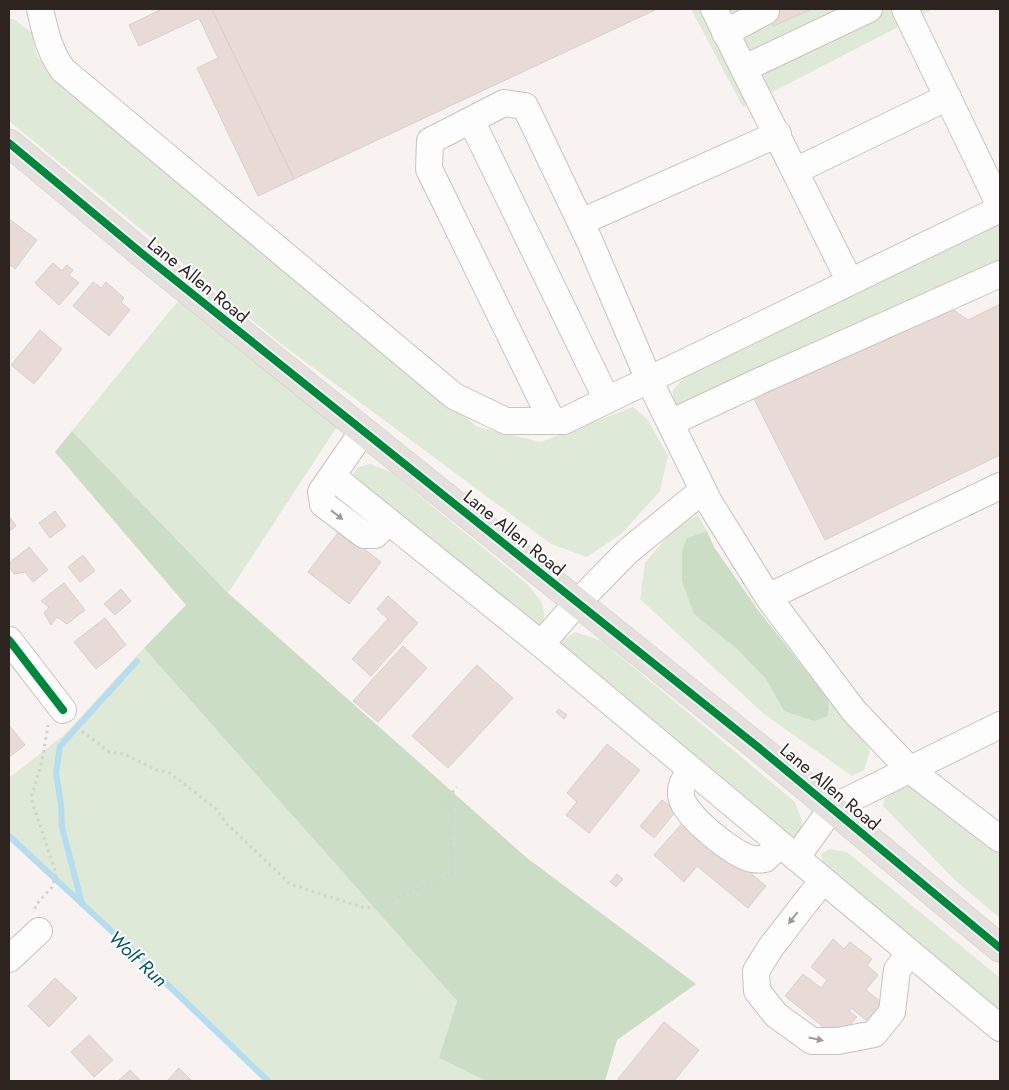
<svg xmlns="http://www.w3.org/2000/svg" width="1009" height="1090" font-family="Jost,sans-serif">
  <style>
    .green { fill: #dee9d7 }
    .forest { fill: #cbddc5 }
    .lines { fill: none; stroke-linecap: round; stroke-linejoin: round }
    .stream { stroke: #b6ddef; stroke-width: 6 }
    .building { fill: #e8dbd5; stroke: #d8d0cc }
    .minor-casing { stroke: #c9c2be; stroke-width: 28 }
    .major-casing { stroke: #d3cecd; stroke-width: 29 }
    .path { stroke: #d4d2d1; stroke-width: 3; stroke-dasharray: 2.5 4; stroke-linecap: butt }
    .minor { stroke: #fefdfd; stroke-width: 26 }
    .major { stroke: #e4e1dc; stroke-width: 28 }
    .cycleway-casing { stroke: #fff; stroke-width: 11 }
    .cycleway { stroke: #00873e; stroke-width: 8 }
    .oneway { fill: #a09b99 }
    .labels { text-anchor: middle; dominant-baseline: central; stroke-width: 4; stroke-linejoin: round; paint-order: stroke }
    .street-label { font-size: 18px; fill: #2d231f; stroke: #fff }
    .water-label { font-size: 19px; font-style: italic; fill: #00536d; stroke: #fff }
  </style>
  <rect width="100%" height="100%" fill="#f8f2f0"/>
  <path class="green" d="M 691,9 L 933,9 L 743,107 Z
    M 9,19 L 14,19 L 33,34 L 36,54 L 52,76 L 477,427 L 541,442 L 633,407 L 648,420 L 668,456 L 660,491 L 621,534 L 587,557 L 551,544 L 280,343 L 9,121 Z
    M 1000,224 L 1000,264 L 685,408 L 672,404 L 673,390 L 689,373 L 931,255 Z
    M 187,290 L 344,416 L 228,593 L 72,431 Z
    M 370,464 L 391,472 L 527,584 C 538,597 548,606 543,625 L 532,625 L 351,477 L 358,467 Z
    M 698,515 L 707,531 L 687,538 L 737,649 L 766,679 L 784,711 L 828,716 L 829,700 L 858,732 L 870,751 L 864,770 L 852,776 L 764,714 L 640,599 L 645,563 L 677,525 Z
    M 575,632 L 602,641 L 795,802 L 802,821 L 801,834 L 790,840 L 563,652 L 562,641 Z
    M 144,648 L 457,1001 L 439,1058 L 486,1081 L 267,1081 L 9,835 L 9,778 L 64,735 Z
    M 895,784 L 915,786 L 1000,848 L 1000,918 L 956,881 L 883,806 L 886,793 Z
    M 829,849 L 847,852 L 1000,978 L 1000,1016 L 824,869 L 821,854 Z"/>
  <path class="forest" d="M 72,431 L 228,593 L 527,858 L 696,984 L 617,1040 L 605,1081 L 486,1081 L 439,1058 L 457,1001 L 144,648 L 186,605 L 55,452 Z
    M 707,531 L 714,547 L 758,610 L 829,700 L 828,716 L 814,721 L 784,711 L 766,679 L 737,649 L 694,614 L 682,581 L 682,551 L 687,538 Z"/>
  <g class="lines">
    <path class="stream" d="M 9,836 L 118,937 L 268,1081
      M 82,904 L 62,827 L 61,804 L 56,773 L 60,746 L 137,661"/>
  </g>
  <path class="building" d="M 162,9 L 212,9 L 294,179 L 258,196 L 197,68 L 218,58 L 199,18 L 139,46 L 129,25 Z
    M 212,9 L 654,9 L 655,10 L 294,179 Z
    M 765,9 L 812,9 L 773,26 Z
    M 9,219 L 37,240 L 15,269 L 9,264 Z
    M 53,263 L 62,271 L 67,265 L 73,270 L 69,275 L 79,283 L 59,305 L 35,283 Z
    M 93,282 L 101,288 L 106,282 L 124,298 L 121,302 L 130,310 L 109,336 L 73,306 Z
    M 945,304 L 968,320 L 1000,304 L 1000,455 L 825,540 L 753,397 Z
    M 40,330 L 62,349 L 34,384 L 11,365 Z
    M 55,511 L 66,526 L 50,538 L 39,523 Z
    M 9,516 L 16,526 L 9,532 Z
    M 340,530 L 381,562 L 349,604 L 308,572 Z
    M 29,547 L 48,570 L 33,582 L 25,572 L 14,574 L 9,567 L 9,563 Z
    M 83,555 L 95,571 L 80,582 L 68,567 Z
    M 64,583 L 85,610 L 67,624 L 57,617 L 51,625 L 44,613 L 49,607 L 41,601 Z
    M 121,589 L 131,601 L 115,615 L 104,604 Z
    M 388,596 L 418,623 L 371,676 L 352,659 L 388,619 L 377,609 Z
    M 105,618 L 126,645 L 96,669 L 74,642 Z
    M 403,646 L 427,668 L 378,722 L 353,701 Z
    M 477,665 L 513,698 L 448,768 L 412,736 Z
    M 559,709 L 567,715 L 564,719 L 556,712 Z
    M 9,725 L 25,745 L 9,757 Z
    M 607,744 L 640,770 L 589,833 L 566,815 L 577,802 L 567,793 Z
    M 662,800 L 676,811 L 654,838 L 640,826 Z
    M 686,819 L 766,886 L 748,908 L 697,866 L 684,882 L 654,855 Z
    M 617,874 L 623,879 L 616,887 L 610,882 Z
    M 833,939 L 844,949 L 850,942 L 872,959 L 867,965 L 878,975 L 866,990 L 891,1010 L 876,1028 L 851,1008 L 849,1011 L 857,1017 L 838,1039 L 785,996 L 803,974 L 821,988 L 827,980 L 811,967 Z
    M 55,978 L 77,998 L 49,1027 L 28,1006 Z
    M 664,1022 L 699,1050 L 674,1081 L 621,1081 L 618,1079 Z
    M 89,1035 L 113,1060 L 94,1077 L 71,1052 Z
    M 179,1068 L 192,1081 L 167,1081 Z
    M 130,1070 L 141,1081 L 118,1081 Z"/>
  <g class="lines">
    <g class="minor-casing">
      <path id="minor" d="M 40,9 C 45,31 49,51 63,70 L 454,396 L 506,421 L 564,421 L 1000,209
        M 714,9 L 850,282
        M 905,9 L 1000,206
        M 725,33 L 766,11
        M 745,68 L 869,9
        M 471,120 L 607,400
        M 795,171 L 948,97
        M 581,222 L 778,134
        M 552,421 L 429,169 L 430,141 L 504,103 L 525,106 L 590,242 L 649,380 L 709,502 L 768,597 L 854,711 L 910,770 L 1000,839
        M 670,423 L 762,380 L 1000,274
        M 363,431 L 332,476 L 541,644 L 578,602 L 628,551 L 703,490
        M 332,476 L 321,492 L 323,504 L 364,535 L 375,535 L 389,522
        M 768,597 L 1000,486
        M 9,640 L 63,710
        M 541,644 L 1000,1028
        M 691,771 C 685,779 680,784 681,795 C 682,814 729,850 746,857 C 753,860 759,860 765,859 L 780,844
        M 796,858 L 832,808 L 1000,725
        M 823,880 L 771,947 L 756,971 L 757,991 L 776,1015 L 812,1041 L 838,1041 L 874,1034 L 892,1012 L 897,970 L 910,953
        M 9,959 L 39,931"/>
    </g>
    <g class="major-casing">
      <path id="major" d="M 9,143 L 145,256 L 764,752 L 1000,948"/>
    </g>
    <path class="path" d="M 77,727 L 109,752 L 124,754 L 157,770 L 170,773 L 215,808 L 227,824 L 290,884 L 365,908 L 384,906 L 402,895 L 447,877 L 453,872 L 450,832 L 452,816 L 448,802 L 450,795 L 457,787
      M 35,909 L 36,905 L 52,887 L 56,873 L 31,798 L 42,761 L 48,725"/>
    <use href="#minor" class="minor"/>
    <use href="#major" class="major"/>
    <g class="cycleway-casing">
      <path id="cycleway" d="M 9,143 L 145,256 L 764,752 L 1000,948
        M 9,640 L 63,710"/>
    </g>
    <use href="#cycleway" class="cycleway"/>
  </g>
  <defs><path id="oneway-solid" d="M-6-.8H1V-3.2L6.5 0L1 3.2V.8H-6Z" transform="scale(1.25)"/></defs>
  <g class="oneway">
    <use href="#oneway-solid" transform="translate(337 515) rotate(38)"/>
    <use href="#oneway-solid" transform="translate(793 918) rotate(128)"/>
    <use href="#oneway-solid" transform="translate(816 1039) rotate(12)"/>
  </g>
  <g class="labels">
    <g class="street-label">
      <text transform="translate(198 280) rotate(39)">Lane Allen Road</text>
      <text transform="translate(514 533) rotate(39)">Lane Allen Road</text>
      <text transform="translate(830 787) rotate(40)">Lane Allen Road</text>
    </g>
    <g class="water-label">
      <text transform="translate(138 959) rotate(43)">Wolf Run</text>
    </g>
  </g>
  <rect width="1009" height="1090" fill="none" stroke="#2d231f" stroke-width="20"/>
</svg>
